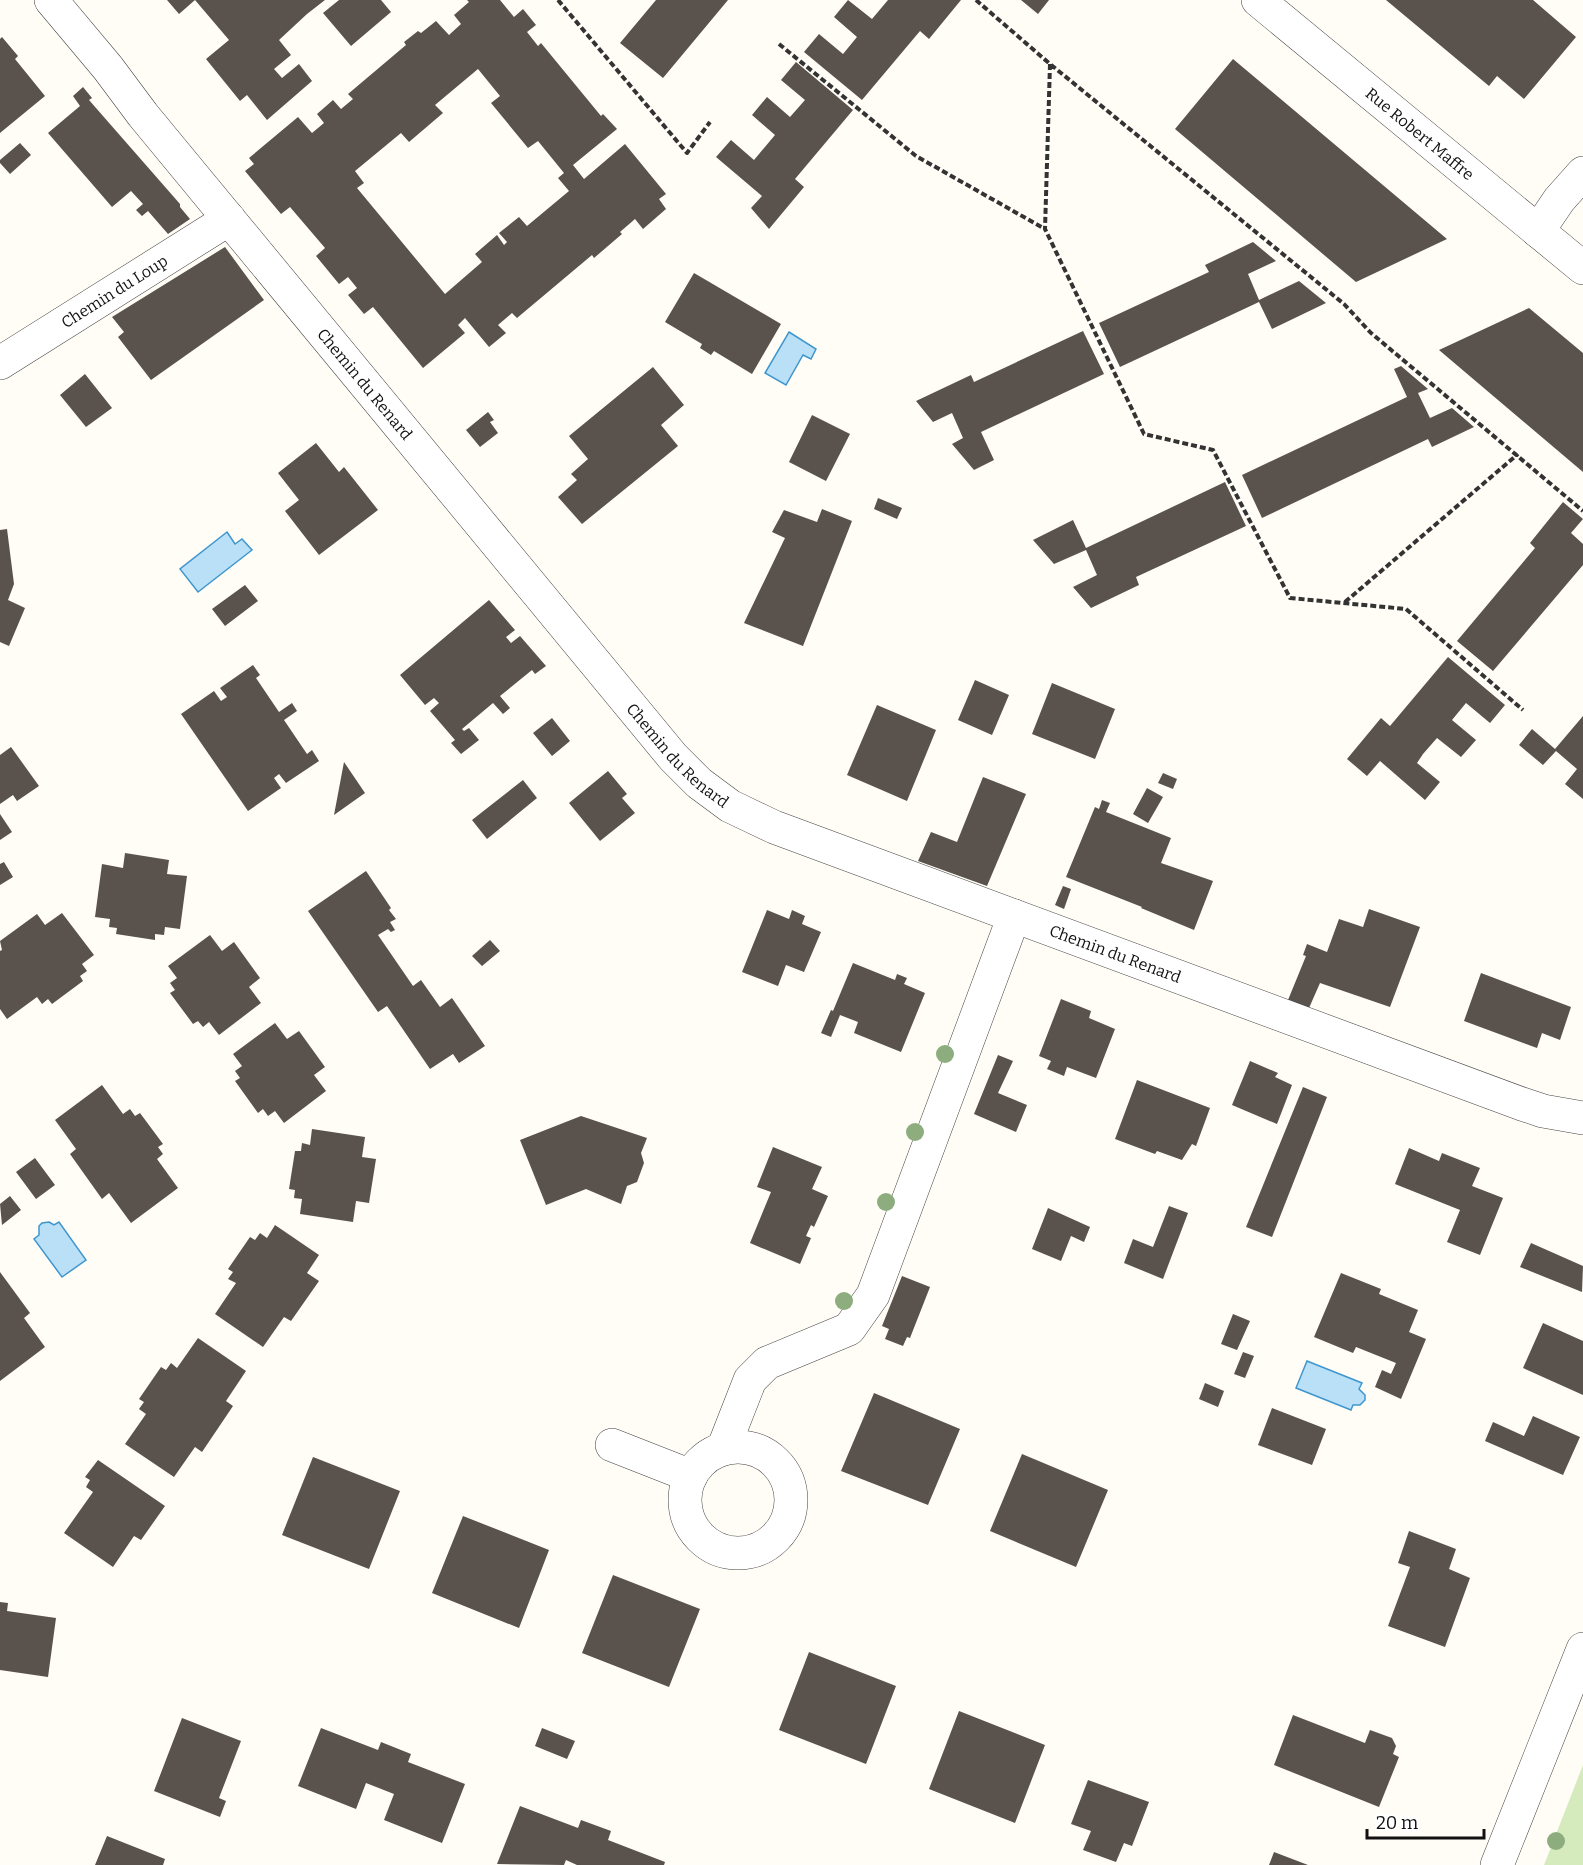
<svg xmlns="http://www.w3.org/2000/svg" width="1583" height="1865" font-family="Bitter,serif">
  <style>
    .green { fill: #d5ebbd }
    .water { fill: #b9e0f7; stroke: #3f96cf; stroke-width: 1.5 }
    .building { fill: #5a524d; fill-rule: evenodd }
    .lines { fill: none; stroke-linecap: round; stroke-linejoin: round }
    .minor-casing { stroke: #444; stroke-width: 34 }
    .path { stroke: #333; stroke-width: 4; stroke-dasharray: 6 3; stroke-linecap: butt }
    .minor { stroke: #fff; stroke-width: 33 }
    .tree { fill: #8dad7f }
    .labels { text-anchor: middle; dominant-baseline: central; stroke-width: 6; stroke-linejoin: round; paint-order: stroke }
    .street-label { font-size: 16px; fill: #111; stroke: #fff }
  </style>
  <rect width="100%" height="100%" fill="#fffdf5"/>
  <path class="green" d="M 1583,1765 L 1583,1865 L 1544,1865 Z"/>
  <path class="water" d="M 789,332 L 816,349 L 811,359 L 803,355 L 786,385 L 765,373 Z
    M 227,532 L 235,544 L 242,539 L 252,550 L 198,592 L 180,569 Z
    M 49,1222 L 54,1225 L 59,1222 L 86,1260 L 62,1277 L 34,1239 L 39,1235 L 39,1226 L 42,1223 Z
    M 1307,1361 L 1362,1383 L 1359,1389 L 1365,1395 L 1365,1400 L 1360,1405 L 1353,1405 L 1351,1410 L 1296,1388 Z"/>
  <path class="building" d="M 167,0 L 325,0 L 307,14 L 279,40 L 291,55 L 274,69 L 282,78 L 299,64 L 312,81 L 267,120 L 247,95 L 240,101 L 206,59 L 229,40 L 195,0 L 179,14 Z
    M 339,0 L 381,0 L 391,12 L 351,46 L 323,13 Z
    M 467,0 L 500,0 L 514,17 L 523,9 L 536,25 L 527,32 L 538,46 L 541,43 L 601,116 L 603,114 L 617,129 L 573,165 L 584,179 L 625,144 L 666,194 L 659,199 L 666,209 L 643,229 L 635,219 L 620,232 L 622,234 L 594,258 L 592,255 L 517,318 L 512,313 L 498,325 L 506,333 L 489,347 L 465,318 L 458,325 L 465,333 L 423,368 L 373,307 L 364,314 L 348,295 L 357,288 L 348,277 L 339,284 L 316,256 L 325,248 L 290,207 L 281,214 L 245,171 L 254,164 L 249,158 L 298,117 L 312,133 L 324,123 L 317,114 L 333,100 L 341,109 L 353,99 L 348,94 L 406,45 L 404,42 L 418,31 L 421,33 L 436,21 L 449,35 L 461,24 L 454,15 L 469,2 ZM 478,69 L 500,96 L 491,103 L 528,148 L 538,141 L 564,173 L 558,178 L 569,191 L 527,226 L 519,217 L 499,233 L 507,242 L 504,245 L 497,235 L 475,254 L 482,262 L 445,294 L 357,188 L 364,183 L 355,171 L 401,133 L 409,142 L 443,113 L 435,105 Z
    M 656,0 L 728,0 L 663,78 L 620,43 Z
    M 848,0 L 872,19 L 888,0 L 961,0 L 929,39 L 920,31 L 862,100 L 804,52 L 819,34 L 843,54 L 857,37 L 834,17 Z
    M 1021,0 L 1049,0 L 1038,14 Z
    M 1386,0 L 1533,0 L 1576,37 L 1524,99 L 1497,76 L 1489,86 Z
    M 2,37 L 18,56 L 15,59 L 45,96 L 0,133 L 0,39 Z
    M 1233,59 L 1447,239 L 1356,282 L 1175,129 Z
    M 796,62 L 853,110 L 795,179 L 804,187 L 769,229 L 751,208 L 762,196 L 716,157 L 731,140 L 754,160 L 775,135 L 752,115 L 767,97 L 790,117 L 805,100 L 781,80 Z
    M 83,87 L 92,98 L 89,100 L 180,204 L 180,207 L 190,219 L 168,234 L 148,211 L 142,216 L 136,210 L 143,204 L 131,191 L 112,207 L 48,133 L 80,106 L 73,96 Z
    M 20,143 L 31,155 L 10,174 L 0,163 L 0,160 Z
    M 1253,242 L 1276,261 L 1248,274 L 1259,300 L 1299,281 L 1326,303 L 1272,329 L 1259,302 L 1120,367 L 1099,323 L 1209,272 L 1205,265 Z
    M 225,247 L 264,300 L 151,380 L 118,337 L 124,332 L 112,317 Z
    M 694,273 L 781,324 L 752,374 L 714,351 L 711,355 L 700,348 L 702,344 L 665,322 Z
    M 1529,308 L 1583,353 L 1583,472 L 1439,350 Z
    M 1083,331 L 1104,374 L 981,432 L 994,460 L 974,470 L 952,444 L 963,438 L 952,413 L 933,422 L 916,401 L 971,375 L 974,382 Z
    M 1401,366 L 1428,389 L 1418,393 L 1430,418 L 1452,408 L 1474,427 L 1432,447 L 1428,439 L 1262,518 L 1242,475 L 1407,397 L 1394,369 Z
    M 653,367 L 684,405 L 661,425 L 678,446 L 582,524 L 558,497 L 577,480 L 571,474 L 588,459 L 569,436 Z
    M 85,374 L 112,408 L 86,427 L 60,395 Z
    M 488,412 L 494,420 L 490,422 L 498,433 L 480,447 L 466,430 Z
    M 812,415 L 850,434 L 826,481 L 789,462 Z
    M 316,443 L 339,472 L 344,467 L 378,510 L 319,555 L 285,511 L 299,500 L 278,473 Z
    M 1225,482 L 1246,526 L 1136,577 L 1139,585 L 1091,608 L 1073,587 L 1097,575 L 1086,550 L 1054,564 L 1033,540 L 1073,520 L 1086,548 Z
    M 878,498 L 902,508 L 897,519 L 874,509 Z
    M 1563,502 L 1583,519 L 1571,533 L 1583,544 L 1583,565 L 1493,671 L 1457,641 L 1535,548 L 1530,543 Z
    M 822,509 L 852,521 L 803,646 L 744,623 L 785,538 L 772,532 L 784,510 L 817,522 Z
    M 7,529 L 14,584 L 8,600 L 25,608 L 9,646 L 0,642 L 0,530 Z
    M 245,585 L 258,601 L 225,626 L 212,609 Z
    M 489,600 L 515,630 L 506,637 L 511,643 L 520,636 L 546,666 L 535,674 L 532,670 L 500,696 L 510,708 L 503,714 L 493,703 L 462,729 L 464,731 L 469,728 L 479,740 L 461,754 L 451,743 L 455,740 L 430,711 L 439,703 L 434,698 L 425,705 L 400,675 Z
    M 1448,657 L 1505,705 L 1490,723 L 1466,703 L 1452,720 L 1476,740 L 1461,757 L 1437,738 L 1423,754 L 1417,763 L 1440,782 L 1425,800 L 1380,761 L 1367,776 L 1347,759 L 1381,718 L 1390,726 Z
    M 253,665 L 260,675 L 256,678 L 279,712 L 292,703 L 297,711 L 284,720 L 307,754 L 312,750 L 319,761 L 286,783 L 279,774 L 274,778 L 281,788 L 248,811 L 181,714 L 214,691 L 221,701 L 227,697 L 220,688 Z
    M 975,680 L 1009,695 L 992,735 L 958,720 Z
    M 1052,683 L 1115,709 L 1095,759 L 1032,734 Z
    M 877,705 L 936,730 L 907,801 L 847,775 Z
    M 1583,716 L 1583,799 L 1565,784 L 1577,769 L 1556,751 L 1543,765 L 1519,745 L 1532,729 L 1555,749 Z
    M 552,718 L 570,741 L 552,756 L 533,733 Z
    M 11,747 L 39,786 L 17,801 L 13,795 L 0,804 L 0,755 Z
    M 344,762 L 365,793 L 334,815 Z
    M 608,771 L 627,794 L 622,798 L 635,813 L 600,841 L 569,803 Z
    M 1163,773 L 1177,779 L 1173,789 L 1158,783 Z
    M 983,777 L 1026,794 L 987,886 L 918,861 L 931,832 L 957,842 Z
    M 523,780 L 537,798 L 487,839 L 472,820 Z
    M 1147,788 L 1163,797 L 1148,823 L 1133,814 Z
    M 1102,800 L 1110,803 L 1106,812 L 1171,838 L 1161,863 L 1213,881 L 1194,930 L 1141,908 L 1142,907 L 1066,877 L 1095,807 L 1099,809 Z
    M 0,814 L 12,832 L 0,840 Z
    M 125,853 L 169,860 L 167,874 L 187,876 L 180,929 L 165,927 L 164,935 L 155,934 L 155,940 L 116,934 L 117,928 L 109,927 L 110,919 L 95,917 L 102,864 L 123,868 Z
    M 4,862 L 13,877 L 0,885 L 0,864 Z
    M 366,871 L 391,908 L 389,910 L 396,919 L 390,922 L 395,930 L 391,932 L 388,929 L 378,935 L 413,986 L 421,980 L 440,1007 L 452,998 L 485,1046 L 459,1063 L 453,1054 L 430,1069 L 387,1006 L 378,1012 L 308,911 Z
    M 1063,886 L 1071,889 L 1064,909 L 1055,905 Z
    M 1369,909 L 1420,927 L 1390,1007 L 1320,983 L 1309,1008 L 1288,1000 L 1306,956 L 1303,955 L 1307,944 L 1327,952 L 1339,919 L 1363,927 Z
    M 767,910 L 789,919 L 792,910 L 805,916 L 802,924 L 821,932 L 804,972 L 786,965 L 778,986 L 742,972 Z
    M 62,913 L 94,955 L 82,964 L 87,971 L 80,976 L 83,981 L 52,1004 L 48,999 L 42,1004 L 37,997 L 7,1019 L 0,1009 L 0,951 L 2,950 L 0,941 L 37,914 L 45,925 Z
    M 210,935 L 222,951 L 234,942 L 260,978 L 249,987 L 261,1003 L 219,1035 L 209,1022 L 203,1027 L 198,1021 L 193,1024 L 170,993 L 175,990 L 170,983 L 177,978 L 168,966 Z
    M 490,940 L 500,951 L 482,966 L 472,956 Z
    M 853,963 L 895,980 L 897,974 L 907,978 L 904,984 L 925,993 L 901,1052 L 854,1033 L 858,1022 L 840,1015 L 831,1037 L 821,1033 L 831,1010 L 833,1011 Z
    M 1481,973 L 1571,1007 L 1560,1040 L 1542,1033 L 1537,1048 L 1464,1021 Z
    M 1061,999 L 1091,1011 L 1089,1018 L 1115,1029 L 1096,1078 L 1067,1067 L 1064,1076 L 1047,1069 L 1051,1061 L 1039,1056 Z
    M 275,1023 L 287,1039 L 299,1031 L 325,1067 L 314,1075 L 326,1091 L 284,1123 L 275,1111 L 268,1116 L 263,1109 L 258,1113 L 235,1081 L 240,1078 L 235,1071 L 242,1066 L 233,1054 Z
    M 998,1055 L 1013,1061 L 998,1093 L 1027,1105 L 1016,1132 L 974,1114 Z
    M 1250,1061 L 1278,1073 L 1275,1077 L 1292,1085 L 1277,1124 L 1232,1105 Z
    M 1137,1080 L 1210,1108 L 1196,1146 L 1192,1144 L 1182,1160 L 1157,1151 L 1155,1154 L 1115,1139 Z
    M 102,1085 L 123,1114 L 130,1109 L 135,1116 L 140,1113 L 163,1144 L 158,1147 L 163,1154 L 157,1159 L 178,1188 L 131,1223 L 109,1193 L 102,1199 L 70,1154 L 76,1149 L 55,1120 Z
    M 1303,1087 L 1327,1097 L 1272,1237 L 1246,1227 Z
    M 581,1116 L 647,1138 L 641,1153 L 644,1163 L 637,1182 L 627,1186 L 621,1204 L 586,1189 L 546,1205 L 520,1140 Z
    M 312,1129 L 365,1137 L 362,1157 L 376,1159 L 369,1203 L 356,1201 L 353,1222 L 300,1214 L 302,1199 L 294,1198 L 295,1190 L 289,1189 L 295,1151 L 301,1151 L 302,1143 L 310,1145 Z
    M 773,1147 L 822,1167 L 812,1189 L 828,1196 L 814,1227 L 811,1225 L 806,1236 L 811,1238 L 800,1264 L 750,1243 L 771,1192 L 757,1187 Z
    M 1409,1148 L 1439,1161 L 1442,1153 L 1480,1168 L 1472,1186 L 1503,1198 L 1480,1255 L 1447,1242 L 1460,1210 L 1395,1184 Z
    M 35,1158 L 55,1185 L 36,1199 L 16,1172 Z
    M 10,1196 L 21,1210 L 2,1225 L 0,1204 Z
    M 1169,1206 L 1188,1213 L 1163,1279 L 1124,1263 L 1133,1239 L 1153,1247 Z
    M 1048,1208 L 1090,1227 L 1084,1242 L 1071,1236 L 1061,1261 L 1032,1249 Z
    M 275,1225 L 319,1255 L 307,1273 L 319,1281 L 291,1321 L 284,1317 L 263,1347 L 215,1314 L 236,1283 L 228,1279 L 233,1272 L 228,1269 L 250,1237 L 255,1240 L 260,1233 L 267,1238 Z
    M 1531,1243 L 1583,1266 L 1582,1292 L 1520,1267 Z
    M 0,1272 L 30,1313 L 24,1318 L 45,1347 L 0,1381 Z
    M 1341,1273 L 1381,1289 L 1379,1294 L 1418,1310 L 1409,1332 L 1426,1339 L 1401,1399 L 1375,1387 L 1382,1370 L 1391,1374 L 1396,1363 L 1356,1347 L 1353,1353 L 1314,1337 Z
    M 902,1276 L 930,1287 L 910,1338 L 907,1337 L 903,1346 L 885,1339 L 889,1329 L 882,1326 Z
    M 1233,1314 L 1250,1321 L 1237,1350 L 1221,1344 Z
    M 1543,1323 L 1583,1341 L 1583,1395 L 1523,1368 Z
    M 198,1338 L 246,1371 L 226,1401 L 233,1406 L 202,1452 L 195,1447 L 174,1477 L 125,1444 L 146,1414 L 139,1409 L 144,1402 L 139,1399 L 161,1367 L 166,1370 L 171,1363 L 177,1368 Z
    M 1243,1352 L 1254,1356 L 1245,1378 L 1234,1374 Z
    M 1205,1383 L 1224,1391 L 1218,1407 L 1199,1399 Z
    M 874,1393 L 960,1429 L 928,1505 L 841,1471 Z
    M 1272,1408 L 1326,1429 L 1312,1465 L 1258,1445 Z
    M 1533,1416 L 1580,1437 L 1563,1475 L 1485,1441 L 1493,1422 L 1524,1436 Z
    M 1022,1454 L 1108,1490 L 1076,1567 L 990,1531 Z
    M 313,1457 L 400,1491 L 369,1569 L 282,1535 Z
    M 98,1460 L 165,1506 L 141,1540 L 134,1536 L 113,1567 L 64,1533 L 93,1492 L 86,1487 L 90,1480 L 85,1477 Z
    M 463,1516 L 549,1550 L 519,1628 L 432,1593 Z
    M 1409,1531 L 1456,1549 L 1449,1569 L 1470,1578 L 1445,1647 L 1388,1626 L 1410,1567 L 1398,1563 Z
    M 613,1575 L 700,1609 L 669,1687 L 582,1653 Z
    M 0,1602 L 8,1603 L 7,1611 L 56,1618 L 48,1677 L 0,1670 Z
    M 809,1652 L 896,1686 L 866,1764 L 779,1730 Z
    M 959,1711 L 1045,1745 L 1015,1823 L 929,1789 Z
    M 1293,1715 L 1365,1743 L 1370,1730 L 1392,1738 L 1396,1746 L 1393,1754 L 1399,1757 L 1379,1807 L 1274,1765 Z
    M 182,1718 L 241,1741 L 219,1798 L 226,1801 L 220,1817 L 154,1791 Z
    M 321,1728 L 378,1750 L 381,1742 L 411,1754 L 408,1762 L 465,1784 L 442,1843 L 384,1820 L 394,1794 L 366,1783 L 356,1809 L 298,1786 Z
    M 542,1728 L 575,1741 L 567,1759 L 535,1746 Z
    M 1088,1780 L 1149,1802 L 1132,1846 L 1124,1843 L 1116,1862 L 1083,1850 L 1091,1831 L 1071,1824 Z
    M 520,1806 L 578,1828 L 581,1820 L 611,1831 L 608,1840 L 665,1862 L 664,1865 L 577,1865 L 566,1860 L 564,1865 L 497,1864 Z
    M 107,1836 L 165,1859 L 163,1865 L 95,1865 Z
    M 1274,1852 L 1308,1865 L 1269,1865 Z"/>
  <g class="lines">
    <g class="minor-casing">
      <g id="minor">
        <path id="s1" d="M 51,0 L 108,68 L 143,115 L 673,757 L 699,783 L 730,806 L 774,827 L 1522,1104 L 1543,1111 L 1583,1118"/>
        <path id="s2" d="M 1258,0 L 1583,268"/>
        <path d="M 1538,231 L 1559,200 L 1583,173"/>
        <path id="s3" d="M 0,363 L 229,219"/>
        <path d="M 612,1445 L 691,1476"/>
        <circle cx="738" cy="1500" r="53"/>
        <path d="M 723,1449 L 750,1380 L 767,1363 L 849,1329 L 873,1295 L 1014,916"/>
        <path d="M 1497,1865 L 1583,1649"/>
      </g>
    </g>
    <path class="path" d="M 558,0 L 687,153 L 710,122
      M 976,0 L 1050,64 L 1344,304 L 1371,333 L 1583,511
      M 779,44 L 916,156 L 1045,229
      M 1050,64 L 1045,229 L 1144,434 L 1213,450 L 1290,598 L 1406,609 L 1523,710
      M 1345,602 L 1518,454"/>
    <use href="#minor" class="minor"/>
  </g>
  <g class="tree">
    <circle cx="945" cy="1054" r="9"/>
    <circle cx="915" cy="1132" r="9"/>
    <circle cx="886" cy="1202" r="9"/>
    <circle cx="844" cy="1301" r="9"/>
    <circle cx="1556" cy="1841" r="9"/>
  </g>
  <g class="labels">
    <g class="street-label">
      <text stroke="none"><textPath href="#s2" startOffset="210">Rue Robert Maffre</textPath></text>
      <text stroke="none"><textPath href="#s3" startOffset="135">Chemin du Loup</textPath></text>
      <text stroke="none"><textPath href="#s1" startOffset="496">Chemin du Renard</textPath></text>
      <text stroke="none"><textPath href="#s1" startOffset="982">Chemin du Renard</textPath></text>
      <text stroke="none"><textPath href="#s1" startOffset="1468">Chemin du Renard</textPath></text>
    </g>
  </g>
  <path d="M1367 1829v9h117v-9" fill="none" stroke="#111111" stroke-width="3"/>
  <text x="1376" y="1829" font-size="18" fill="#111111" stroke="#ffffff" stroke-width="4.5" paint-order="stroke">20 m</text>
</svg>
